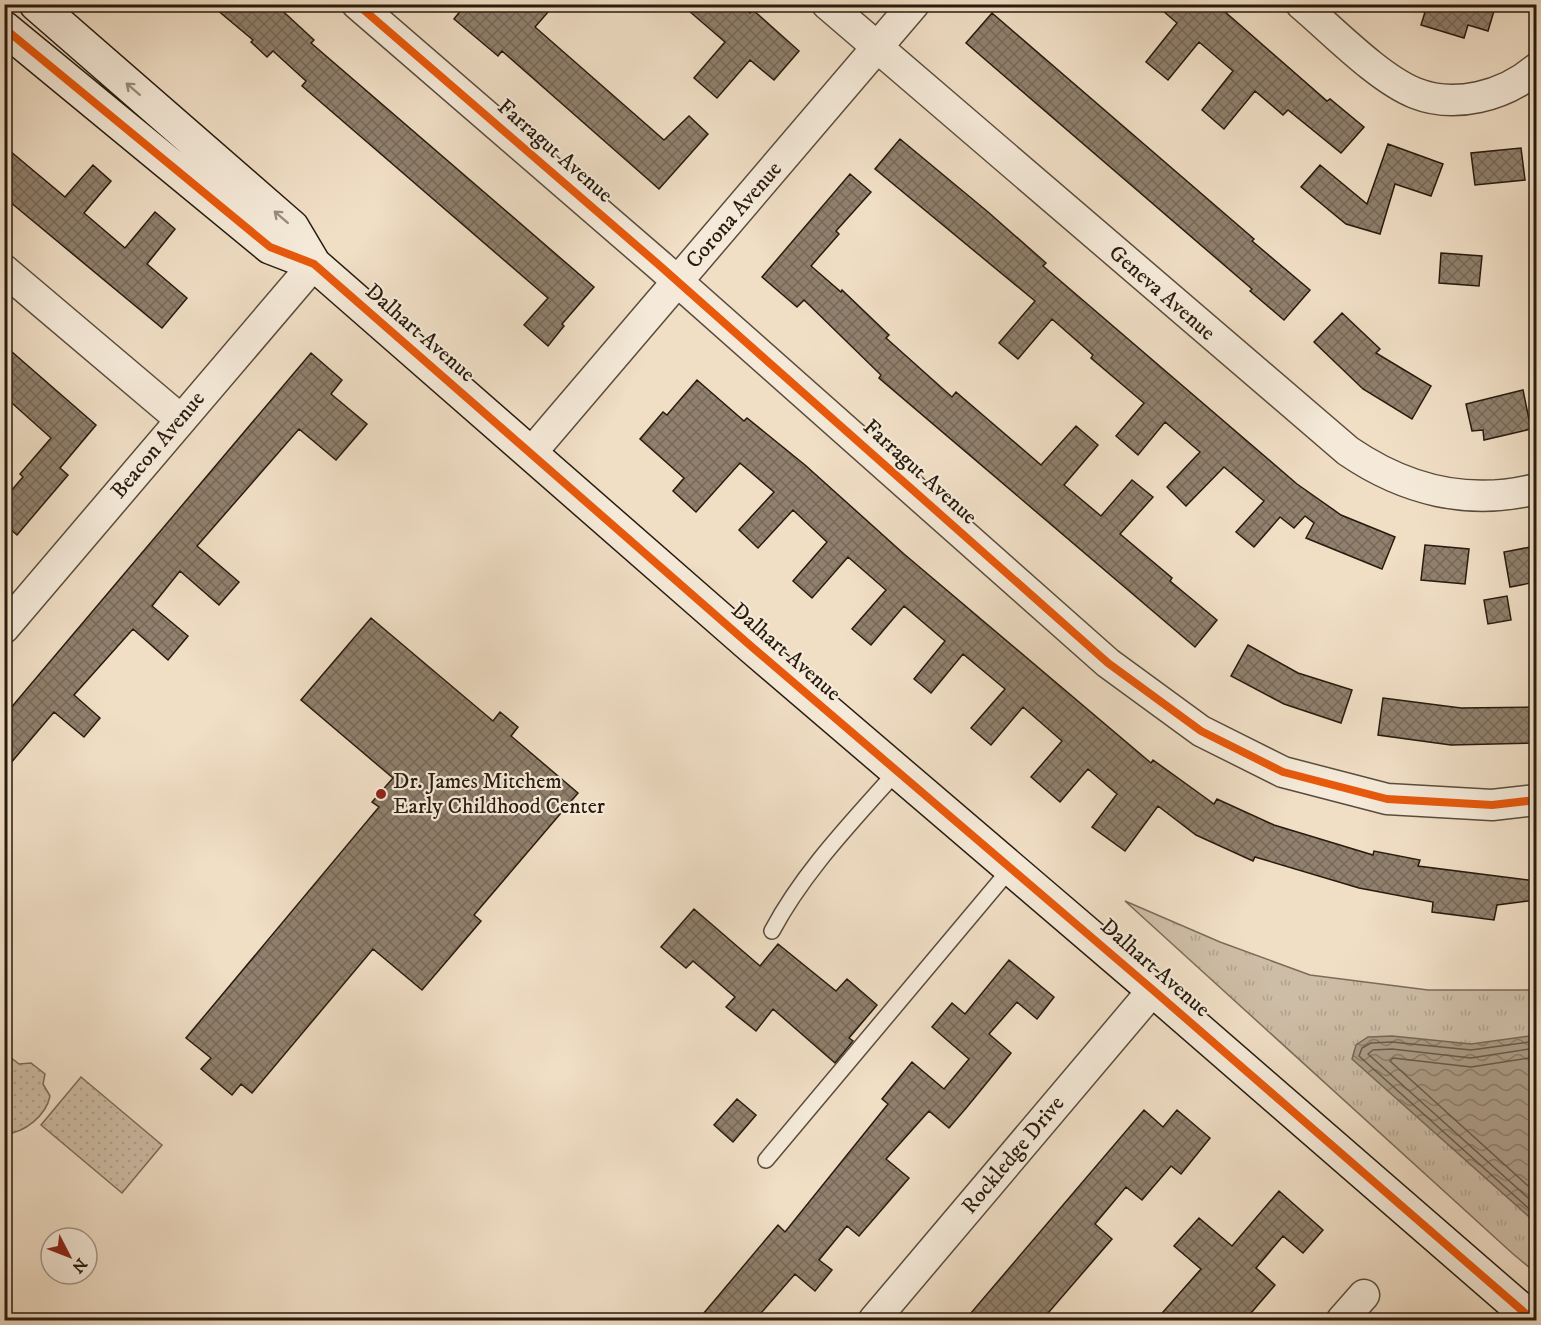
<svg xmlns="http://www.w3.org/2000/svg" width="1541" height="1325" font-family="'IM FELL DW Pica',serif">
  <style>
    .grass { fill: url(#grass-tufts); stroke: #7b6c5a; stroke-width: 1.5 }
    .park { fill: url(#park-dots); stroke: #7b6c5a; stroke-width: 1.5 }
    .water { fill: url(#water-waves); stroke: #776857; stroke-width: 1.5 }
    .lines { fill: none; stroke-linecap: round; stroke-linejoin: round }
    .shore { stroke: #6a5c4a; stroke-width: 1.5 }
    .building { fill: url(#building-cross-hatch); stroke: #281b0e; stroke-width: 1.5 }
    .service-casing { stroke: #5a4c3c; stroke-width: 18 }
    .minor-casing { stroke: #5a4c3c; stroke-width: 33 }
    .secondary-casing { stroke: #281b0e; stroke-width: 36 }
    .service { stroke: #f5ead9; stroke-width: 15 }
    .minor { stroke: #f5ead9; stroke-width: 30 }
    .secondary { stroke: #f5ead9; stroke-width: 33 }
    .cycleway-casing { stroke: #f5ead9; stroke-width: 11 }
    .cycleway { stroke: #e8590c; stroke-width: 8 }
    .oneway { stroke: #998d7e }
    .poi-dot { fill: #8f2418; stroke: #f5ead9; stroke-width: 2 }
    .labels { text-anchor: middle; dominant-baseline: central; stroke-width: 4.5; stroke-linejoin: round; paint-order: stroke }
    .street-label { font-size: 22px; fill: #281b0e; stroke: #f5ead9 }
    .poi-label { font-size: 22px; fill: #281b0e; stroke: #f5ead9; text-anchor: start }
  </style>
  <defs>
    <pattern id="grass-tufts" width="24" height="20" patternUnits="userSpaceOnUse" patternTransform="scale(1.5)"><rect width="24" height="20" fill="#cebda6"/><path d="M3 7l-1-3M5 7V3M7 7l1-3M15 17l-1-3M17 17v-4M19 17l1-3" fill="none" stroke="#b1a28e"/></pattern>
    <pattern id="park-dots" width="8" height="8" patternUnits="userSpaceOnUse" patternTransform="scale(1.5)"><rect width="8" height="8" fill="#cebda6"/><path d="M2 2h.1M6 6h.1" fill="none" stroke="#b1a28e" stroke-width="1.8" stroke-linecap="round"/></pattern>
    <pattern id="water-waves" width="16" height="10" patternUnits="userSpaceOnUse" patternTransform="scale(1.5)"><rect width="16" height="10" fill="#ac9c87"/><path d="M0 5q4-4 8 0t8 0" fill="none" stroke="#8c7e6d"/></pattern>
    <pattern id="building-cross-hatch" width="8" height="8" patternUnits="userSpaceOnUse" patternTransform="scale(1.5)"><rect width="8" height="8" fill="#90806d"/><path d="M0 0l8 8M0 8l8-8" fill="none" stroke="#766858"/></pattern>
  </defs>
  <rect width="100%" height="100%" fill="#f0dec5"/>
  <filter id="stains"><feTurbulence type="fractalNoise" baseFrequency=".00333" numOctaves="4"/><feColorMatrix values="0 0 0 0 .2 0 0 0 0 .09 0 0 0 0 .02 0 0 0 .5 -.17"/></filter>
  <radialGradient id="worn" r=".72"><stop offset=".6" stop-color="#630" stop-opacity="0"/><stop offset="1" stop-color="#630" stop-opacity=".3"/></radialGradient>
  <path class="grass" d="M 1125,901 L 1220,942 L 1310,975 L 1428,990 L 1536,990 L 1536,1273 L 1512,1253 Z"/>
  <path class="park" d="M 5,1053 L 19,1064 L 31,1063 L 45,1074 L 43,1084 L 50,1096 C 46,1116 24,1133 5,1134 Z
    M 81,1077 L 162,1145 L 122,1193 L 41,1125 Z"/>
  <path class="water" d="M 1536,1035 L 1536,1223 L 1352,1059 L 1356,1045 L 1368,1037 L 1392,1036 L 1471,1044 Z"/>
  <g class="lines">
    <path class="shore" d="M 1536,1041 L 1471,1050 L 1392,1042 L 1371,1043 L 1362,1048 L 1359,1056 L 1536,1215
      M 1536,1048 L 1471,1058 L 1392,1049 L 1373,1050 L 1368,1054 L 1536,1205
      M 1536,1057 L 1471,1067 L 1393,1058 L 1390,1061 L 1536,1193"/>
  </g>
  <path class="building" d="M 210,4 L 275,4 L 314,40 L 311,43 L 594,287 L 562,324 L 564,326 L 548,346 L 524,325 L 548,298 L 302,86 L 306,81 L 273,51 L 267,57 L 251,42 L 253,40 Z
    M 466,4 L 555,4 L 535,27 L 664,140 L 689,116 L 708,134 L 659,189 L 502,51 L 498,56 L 454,19 Z
    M 681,4 L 740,4 L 750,13 L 753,10 L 799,51 L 774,80 L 750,60 L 717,98 L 694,78 L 725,42 Z
    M 1155,4 L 1216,4 L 1327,101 L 1330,99 L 1364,127 L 1341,153 L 1288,110 L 1283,115 L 1255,91 L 1224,129 L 1202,110 L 1233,71 L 1199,42 L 1168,80 L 1146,62 L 1177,23 Z
    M 1417,4 L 1496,4 L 1488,31 L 1468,25 L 1464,38 L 1421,25 L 1425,12 L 1417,10 Z
    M 992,13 L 1254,239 L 1252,241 L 1310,290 L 1284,320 L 1250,291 L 1252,289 L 966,43 Z
    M 900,139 L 988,212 L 1046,263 L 1043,266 L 1297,484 L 1341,515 L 1395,537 L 1382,569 L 1306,538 L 1314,523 L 1305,516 L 1294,528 L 1280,517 L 1254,547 L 1236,532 L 1264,501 L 1224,467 L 1186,506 L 1167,487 L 1200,452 L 1165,422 L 1138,455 L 1116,436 L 1144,403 L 1091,358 L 1093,355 L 1052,319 L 1018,359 L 999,343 L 1035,301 L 875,169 Z
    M 1388,144 L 1443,164 L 1431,196 L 1395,184 L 1380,234 L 1346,224 L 1301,187 L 1320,165 L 1367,204 Z
    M 4,146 L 65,197 L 93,165 L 111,181 L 84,213 L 125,248 L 155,212 L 175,229 L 147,264 L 187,298 L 162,328 L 4,197 Z
    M 1521,148 L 1525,180 L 1475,185 L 1471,153 Z
    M 850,174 L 871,192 L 836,231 L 839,234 L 811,266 L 841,292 L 842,290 L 889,335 L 886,338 L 952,397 L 956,392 L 1041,465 L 1076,426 L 1098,445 L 1064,485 L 1101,516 L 1132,480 L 1153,497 L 1120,534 L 1172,578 L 1170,581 L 1217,620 L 1195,647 L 879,378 L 881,375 L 804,300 L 797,307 L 762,277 Z
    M 1441,253 L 1482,256 L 1479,286 L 1439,283 Z
    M 1342,313 L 1380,349 L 1376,353 L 1431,386 L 1412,419 L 1363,389 L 1314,342 Z
    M 4,345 L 96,425 L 60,468 L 68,475 L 17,535 L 4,524 L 4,499 L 23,477 L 20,474 L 51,438 L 4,396 Z
    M 311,353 L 342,380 L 331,394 L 367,424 L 336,460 L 299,429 L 197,546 L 239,582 L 219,605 L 180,571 L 152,606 L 188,636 L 168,660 L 133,629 L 74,695 L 100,718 L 84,737 L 54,712 L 4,771 L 4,716 Z
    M 697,380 L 744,421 L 747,418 L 805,465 L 904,554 L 1151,763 L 1153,760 L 1214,804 L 1217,799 L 1274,825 L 1373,855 L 1374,851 L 1420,860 L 1418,866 L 1536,881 L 1536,900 L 1497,905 L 1494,920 L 1432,912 L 1433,902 L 1359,888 L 1255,857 L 1253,861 L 1196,835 L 1158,806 L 1125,851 L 1092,827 L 1117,794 L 1088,769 L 1060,802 L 1031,777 L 1062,741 L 1023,707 L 991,745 L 971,728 L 1005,689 L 963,654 L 931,693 L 914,679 L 945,641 L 904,606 L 871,645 L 852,629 L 886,590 L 848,557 L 812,598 L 793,581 L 827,542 L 793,510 L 758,548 L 739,530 L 774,492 L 740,463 L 696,512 L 673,491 L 684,478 L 640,439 L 663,412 L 667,415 Z
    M 1523,390 L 1531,429 L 1484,440 L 1483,430 L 1472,431 L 1466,404 Z
    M 1425,545 L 1469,549 L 1465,584 L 1421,580 Z
    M 1536,546 L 1536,582 L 1510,587 L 1504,552 Z
    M 1507,596 L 1511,620 L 1488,624 L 1484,600 Z
    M 371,618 L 493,721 L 500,712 L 518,727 L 511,736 L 578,793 L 474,915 L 481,921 L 422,990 L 373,949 L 252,1093 L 241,1084 L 232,1095 L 201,1069 L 211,1058 L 186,1038 L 379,807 L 372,802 L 393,778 L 301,700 Z
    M 1248,645 L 1298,673 L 1352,690 L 1341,723 L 1284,704 L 1231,676 Z
    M 1383,698 L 1461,708 L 1536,707 L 1536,743 L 1451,745 L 1378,735 Z
    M 694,909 L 760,966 L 778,944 L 836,991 L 847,979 L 877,1005 L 849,1038 L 853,1041 L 835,1063 L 773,1009 L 756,1031 L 726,1007 L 735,997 L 693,961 L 686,968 L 661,947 Z
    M 1009,960 L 1054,997 L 1037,1019 L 1017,1002 L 989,1034 L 1011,1053 L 967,1107 L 949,1128 L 929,1111 L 886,1159 L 909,1178 L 859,1236 L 847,1226 L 819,1260 L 832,1270 L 815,1291 L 795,1274 L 755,1320 L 698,1320 L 778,1225 L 785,1232 L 888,1104 L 882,1099 L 912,1062 L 944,1089 L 969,1059 L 932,1027 L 952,1003 L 965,1014 Z
    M 737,1099 L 756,1115 L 733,1142 L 714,1125 Z
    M 1144,1110 L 1163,1127 L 1177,1110 L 1210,1138 L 1181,1174 L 1171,1166 L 1142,1200 L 1126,1187 L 1095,1224 L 1112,1239 L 1042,1320 L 965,1320 Z
    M 1279,1191 L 1323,1230 L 1303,1253 L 1283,1236 L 1256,1268 L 1275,1285 L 1245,1320 L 1156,1320 L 1201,1269 L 1174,1246 L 1199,1218 L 1232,1246 Z"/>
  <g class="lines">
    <g class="service-casing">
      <path id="service" d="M 772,931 C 804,871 852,822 897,771
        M 766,1160 L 1011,868"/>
    </g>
    <g class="minor-casing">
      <path id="minor" d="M 357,4 L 659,265 L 1108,663 L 1201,731 L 1283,772 L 1387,799 L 1492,805 L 1536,800
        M 827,4 L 1348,451 C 1405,490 1469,506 1536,489
        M 1301,4 C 1333,31 1378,78 1415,93 C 1455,109 1504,96 1536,69
        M 4,270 L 180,419
        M 531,453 L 914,4
        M 4,628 L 314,264
        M 874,1320 L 1153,990
        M 1342,1320 L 1364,1295"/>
    </g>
    <g class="secondary-casing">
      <path id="secondary" d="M 36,4 L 292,227 L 314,264 L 752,647 L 1153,990 L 1533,1320
        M 4,28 L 270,247 L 314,264"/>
    </g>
    <use href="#service" class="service"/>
    <use href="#minor" class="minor"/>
    <use href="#secondary" class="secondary"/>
    <g class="cycleway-casing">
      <path id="cycleway" d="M 357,4 L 659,265 L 1108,663 L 1201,731 L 1283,772 L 1387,799 L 1492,805 L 1536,800
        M 4,28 L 270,247 L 314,264 L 752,647 L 1153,990 L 1533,1320"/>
    </g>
    <use href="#cycleway" class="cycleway"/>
  </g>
  <defs><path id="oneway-shaft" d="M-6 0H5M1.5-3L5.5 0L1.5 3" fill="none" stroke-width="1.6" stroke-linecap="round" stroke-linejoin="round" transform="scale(1.5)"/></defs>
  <g class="oneway">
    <use href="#oneway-shaft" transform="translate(133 89) rotate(-139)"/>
    <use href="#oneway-shaft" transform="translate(281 217) rotate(-139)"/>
  </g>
  <circle class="poi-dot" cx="381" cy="794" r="6"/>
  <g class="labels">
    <g class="street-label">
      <text transform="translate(555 151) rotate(41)">Farragut Avenue</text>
      <text transform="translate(734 215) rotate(-49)">Corona Avenue</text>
      <text transform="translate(1162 293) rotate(41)">Geneva Avenue</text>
      <text transform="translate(420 333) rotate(41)">Dalhart Avenue</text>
      <text transform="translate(158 445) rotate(-50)">Beacon Avenue</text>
      <text transform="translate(920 472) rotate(42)">Farragut Avenue</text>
      <text transform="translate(786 652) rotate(41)">Dalhart Avenue</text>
      <text transform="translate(1155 968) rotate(41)">Dalhart Avenue</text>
      <text transform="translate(1013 1155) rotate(-50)">Rockledge Drive</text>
    </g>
    <g class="poi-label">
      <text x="393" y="781">Dr. James Mitchem<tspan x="393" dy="25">Early Childhood Center</tspan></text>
    </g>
  </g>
  <rect width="1541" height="1325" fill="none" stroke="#f0dec5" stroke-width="24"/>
  <rect x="6" y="6" width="1529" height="1313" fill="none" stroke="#281b0e" stroke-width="3"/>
  <rect x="12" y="12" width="1517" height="1301" fill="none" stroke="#281b0e" stroke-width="1.5"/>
  <g transform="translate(69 1256) rotate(132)"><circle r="28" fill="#f5ead9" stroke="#a39788" stroke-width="1.5"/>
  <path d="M0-4.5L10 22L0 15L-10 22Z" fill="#8f2418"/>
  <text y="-9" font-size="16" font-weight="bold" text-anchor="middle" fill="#281b0e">N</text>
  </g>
  <rect width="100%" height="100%" filter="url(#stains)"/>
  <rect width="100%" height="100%" fill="url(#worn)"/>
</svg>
